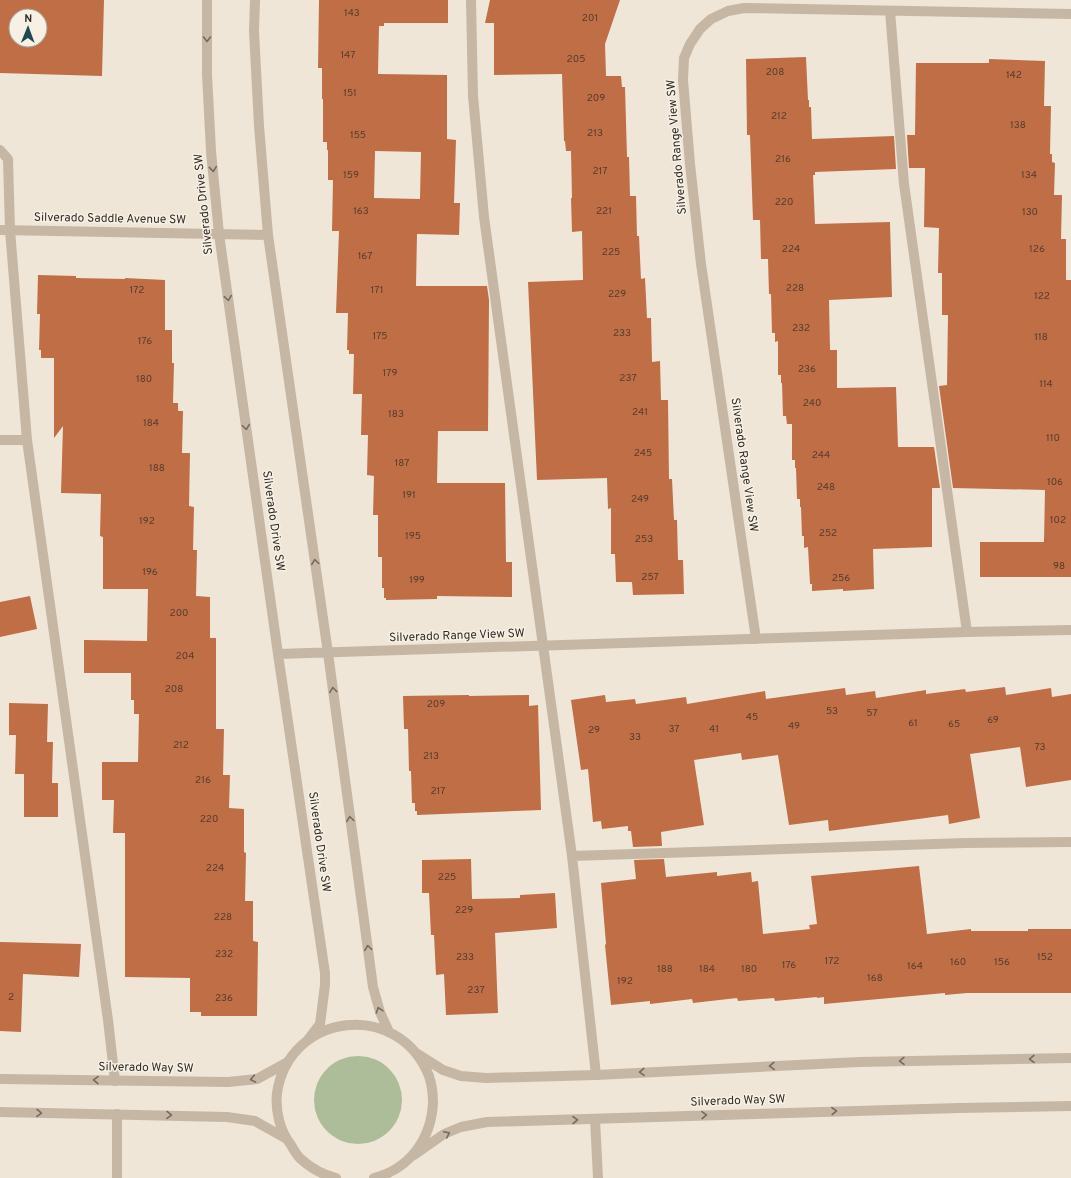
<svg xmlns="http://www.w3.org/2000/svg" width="1071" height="1178" font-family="Overpass,sans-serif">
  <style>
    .green { fill: #aebd99 }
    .building { fill: #bf6e46; fill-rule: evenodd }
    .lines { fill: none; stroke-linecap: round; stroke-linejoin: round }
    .lane { stroke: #c6b7a5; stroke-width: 10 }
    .street { stroke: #c6b7a5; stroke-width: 10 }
    .oneway { stroke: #756a5f }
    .labels { text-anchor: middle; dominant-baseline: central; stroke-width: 3; stroke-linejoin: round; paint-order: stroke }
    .number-label { font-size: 10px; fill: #553c2e }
    .street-label { font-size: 12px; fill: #322b26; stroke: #f7f0e4 }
  </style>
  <rect width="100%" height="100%" fill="#efe6d8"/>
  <path class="green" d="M314 1100a44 44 0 1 1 88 0a44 44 0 1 1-88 0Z"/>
  <path class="building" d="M 0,0 L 104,0 L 102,76 L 0,73 ZM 16,16 L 40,16 L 40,40 L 16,40 Z
    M 319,0 L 448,0 L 448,23 L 384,23 L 384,26 L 379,26 L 378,74 L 447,75 L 447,139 L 456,140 L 454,203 L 460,203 L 459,235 L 417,234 L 416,286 L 487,286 L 489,300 L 488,431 L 438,431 L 437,483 L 505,483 L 506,562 L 512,562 L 512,597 L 437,596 L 437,599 L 386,600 L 386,598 L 384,598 L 384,588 L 382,588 L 382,557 L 378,557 L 378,515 L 373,515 L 374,476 L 367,475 L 368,435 L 361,435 L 362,394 L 353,394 L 354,354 L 349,354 L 349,350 L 347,350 L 348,313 L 336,313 L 339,231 L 332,231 L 333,180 L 328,180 L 328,150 L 327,150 L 327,142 L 323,142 L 323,99 L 322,99 L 322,68 L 318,68 ZM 375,151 L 421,152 L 420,199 L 374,198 Z
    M 490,0 L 620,0 L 605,44 L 606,76 L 621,76 L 622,87 L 625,87 L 627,157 L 629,157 L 630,196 L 636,196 L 637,236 L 639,236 L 641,279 L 645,278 L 647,318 L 651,318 L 652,362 L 660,361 L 661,400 L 668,400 L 669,479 L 672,479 L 674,520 L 677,520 L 678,560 L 683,560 L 684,594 L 633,595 L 632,582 L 616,582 L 615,554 L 611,554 L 611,508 L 608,509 L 607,478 L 537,480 L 528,282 L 583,280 L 582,231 L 572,232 L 571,198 L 572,198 L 571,151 L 566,151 L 565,141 L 564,141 L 562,74 L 494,75 L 494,23 L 485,23 Z
    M 806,57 L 808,100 L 809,100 L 809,107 L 811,107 L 812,139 L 894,136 L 896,169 L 815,172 L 815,175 L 813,175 L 815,224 L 890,222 L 892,297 L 829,300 L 830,350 L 837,350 L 837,388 L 896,387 L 898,447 L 934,447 L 940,488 L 932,488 L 932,547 L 873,549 L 874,589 L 843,591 L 843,589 L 812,591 L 812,584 L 810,584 L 808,547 L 804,548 L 804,536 L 802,536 L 801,507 L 800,507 L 800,499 L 797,499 L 796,468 L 795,468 L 795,460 L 792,460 L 792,424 L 787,424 L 786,416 L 783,416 L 782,383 L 781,383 L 781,375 L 778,375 L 778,341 L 775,342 L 775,333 L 772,333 L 771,294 L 769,294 L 768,259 L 761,259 L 760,220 L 753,220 L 750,135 L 747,135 L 746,59 Z
    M 989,59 L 1045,61 L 1044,106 L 1051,106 L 1050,154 L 1052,154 L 1052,162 L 1055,163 L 1054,195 L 1062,195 L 1061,239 L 1066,239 L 1066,280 L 1071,280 L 1071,577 L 980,577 L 980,542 L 1044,542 L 1045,490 L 953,488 L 939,386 L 947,385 L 948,315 L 942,315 L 942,273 L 938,273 L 939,228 L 924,227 L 925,168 L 909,168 L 907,135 L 915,135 L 916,63 L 989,63 Z
    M 38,275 L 76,276 L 76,278 L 125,279 L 125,278 L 165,280 L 165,330 L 172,330 L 172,363 L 174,363 L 173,403 L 178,403 L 178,411 L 183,411 L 182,453 L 190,453 L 189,506 L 194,507 L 193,550 L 197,550 L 196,596 L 210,597 L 210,638 L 216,638 L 216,729 L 224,729 L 223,775 L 230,775 L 229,808 L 244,809 L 244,852 L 246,853 L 245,901 L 253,901 L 253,941 L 258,942 L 257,1016 L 201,1016 L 201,1012 L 190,1012 L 190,978 L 125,977 L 125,833 L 113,833 L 114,800 L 102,800 L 102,762 L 138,762 L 139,714 L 134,714 L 134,700 L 131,700 L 131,673 L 84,673 L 84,640 L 147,641 L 148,589 L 103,589 L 103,537 L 100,536 L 101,494 L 61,493 L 63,426 L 54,438 L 54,358 L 41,358 L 41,350 L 39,350 L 40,314 L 37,314 Z
    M 30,596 L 37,629 L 0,637 L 0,602 Z
    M 1005,687 L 1006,695 L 1051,688 L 1052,697 L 1071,694 L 1071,780 L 1026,787 L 1020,747 L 970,754 L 980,818 L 949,824 L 948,815 L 829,831 L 828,820 L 789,825 L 778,755 L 742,760 L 741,753 L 694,760 L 704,825 L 661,832 L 662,846 L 633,847 L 631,831 L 628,831 L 628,826 L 602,829 L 601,821 L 593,822 L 588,769 L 581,770 L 571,700 L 605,695 L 606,702 L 635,699 L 636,704 L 686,697 L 687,704 L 765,691 L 766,699 L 845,688 L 846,695 L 875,691 L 876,698 L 926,690 L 926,694 L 965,689 L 966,692 Z
    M 469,695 L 469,696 L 529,695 L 529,706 L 538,705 L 541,810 L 417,815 L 417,811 L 415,811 L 415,803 L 412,803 L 411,771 L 409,771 L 408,729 L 404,729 L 403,696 Z
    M 9,703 L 48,704 L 47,742 L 53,742 L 52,783 L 58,783 L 58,817 L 24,817 L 24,774 L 15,774 L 16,735 L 9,735 Z
    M 471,859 L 472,899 L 520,898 L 520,895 L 555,893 L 557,928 L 495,933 L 498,1013 L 446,1015 L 444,974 L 436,975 L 434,935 L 431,935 L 429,893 L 422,893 L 422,860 Z
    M 664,859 L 666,877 L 717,872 L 717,876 L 751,872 L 752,882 L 758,881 L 763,934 L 810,929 L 809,925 L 817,924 L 811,876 L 919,866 L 927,934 L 971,929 L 971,931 L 1028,931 L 1028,929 L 1071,929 L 1071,993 L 967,993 L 945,995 L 945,993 L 824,1004 L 824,997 L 817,998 L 817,997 L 775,1001 L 774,998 L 738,1001 L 737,998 L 693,1003 L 692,999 L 650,1004 L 650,1001 L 611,1005 L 605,945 L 606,944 L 601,883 L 636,879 L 634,860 Z
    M 0,942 L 81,944 L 79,977 L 23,974 L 21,1032 L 0,1031 Z"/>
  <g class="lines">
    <path class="lane" d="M 471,0 L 473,96 L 484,217 L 572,856 L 596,1075
      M 890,11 L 904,184 L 967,632
      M 0,150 L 8,159 L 10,230 L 27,440 L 108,1020 L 115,1081
      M 0,440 L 27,440
      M 572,856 L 965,843 L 1071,842
      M 595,1119 L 598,1178
      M 117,1178 L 117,1114"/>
    <path class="street" d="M 207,0 L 207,74 L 211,151 L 219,234 L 278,654 L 325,973 L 325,985 L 320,1024 L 307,1041
      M 255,0 L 254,31 L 259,126 L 268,235 L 328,653 L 373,987 L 380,1012 L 389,1032
      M 0,230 L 268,235
      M 756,639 L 701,264 L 690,164 L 683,80 L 684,58 L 690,44 L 700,29 L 711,19 L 728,11 L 744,8 L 1071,14
      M 278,654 L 967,632 L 1071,630
      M 416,1053 L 443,1070 L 461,1076 L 486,1078 L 596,1075 L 859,1062 L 1071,1058
      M 0,1079 L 228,1082 L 257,1079 L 288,1062
      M 0,1112 L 227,1117 L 255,1121 L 285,1138
      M 414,1155 L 444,1134 L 461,1127 L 487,1122 L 959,1108 L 1071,1106
      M 336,1178 C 324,1175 311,1168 302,1160 C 297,1156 294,1150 291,1145 C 280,1131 275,1111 277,1093 C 289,1012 399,999 429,1076 C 432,1085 433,1094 433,1103 C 431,1140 409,1169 374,1178"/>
  </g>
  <defs><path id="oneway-chevron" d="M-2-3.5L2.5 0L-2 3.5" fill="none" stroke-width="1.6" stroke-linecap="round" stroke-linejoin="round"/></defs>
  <g class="oneway">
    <use href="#oneway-chevron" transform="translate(207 39) rotate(90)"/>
    <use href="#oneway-chevron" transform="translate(213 169) rotate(84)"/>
    <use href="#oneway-chevron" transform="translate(228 298) rotate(82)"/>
    <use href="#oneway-chevron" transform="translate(246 427) rotate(82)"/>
    <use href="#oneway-chevron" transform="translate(315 562) rotate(-98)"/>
    <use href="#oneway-chevron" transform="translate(333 690) rotate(-98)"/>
    <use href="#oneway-chevron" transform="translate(350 819) rotate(-98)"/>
    <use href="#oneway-chevron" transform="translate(368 948) rotate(-98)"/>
    <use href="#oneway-chevron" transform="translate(379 1010) rotate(-108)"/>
    <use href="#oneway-chevron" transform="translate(1032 1059) rotate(179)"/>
    <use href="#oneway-chevron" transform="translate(902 1061) rotate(179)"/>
    <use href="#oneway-chevron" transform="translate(772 1066) rotate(177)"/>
    <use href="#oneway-chevron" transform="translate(642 1072) rotate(177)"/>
    <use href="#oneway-chevron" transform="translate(253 1079) rotate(170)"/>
    <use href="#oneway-chevron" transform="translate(96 1080) rotate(-179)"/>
    <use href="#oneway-chevron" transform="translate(834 1111) rotate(-2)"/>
    <use href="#oneway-chevron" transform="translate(39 1113) rotate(1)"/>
    <use href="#oneway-chevron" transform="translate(169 1115) rotate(1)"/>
    <use href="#oneway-chevron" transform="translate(704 1115) rotate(-2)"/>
    <use href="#oneway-chevron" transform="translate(575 1120) rotate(-2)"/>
    <use href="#oneway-chevron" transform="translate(447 1134) rotate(-27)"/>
  </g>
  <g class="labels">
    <g class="number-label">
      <text x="352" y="13">143</text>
      <text x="590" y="18">201</text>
      <text x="348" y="55">147</text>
      <text x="576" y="59">205</text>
      <text x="775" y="72">208</text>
      <text x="1014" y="75">142</text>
      <text x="350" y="93">151</text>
      <text x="596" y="98">209</text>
      <text x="779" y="116">212</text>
      <text x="1018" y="125">138</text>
      <text x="595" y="133">213</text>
      <text x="358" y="135">155</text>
      <text x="783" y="159">216</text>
      <text x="600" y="171">217</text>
      <text x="351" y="175">159</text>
      <text x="1029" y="175">134</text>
      <text x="784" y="202">220</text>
      <text x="361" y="211">163</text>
      <text x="604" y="211">221</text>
      <text x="1030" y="212">130</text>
      <text x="791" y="249">224</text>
      <text x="1037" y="249">126</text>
      <text x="611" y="252">225</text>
      <text x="365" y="256">167</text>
      <text x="795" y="288">228</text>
      <text x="137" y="290">172</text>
      <text x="377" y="290">171</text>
      <text x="617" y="294">229</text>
      <text x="1042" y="296">122</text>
      <text x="801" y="328">232</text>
      <text x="622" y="333">233</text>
      <text x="380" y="336">175</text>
      <text x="1041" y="337">118</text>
      <text x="145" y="341">176</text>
      <text x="807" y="369">236</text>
      <text x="390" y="373">179</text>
      <text x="628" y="378">237</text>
      <text x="144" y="379">180</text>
      <text x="1046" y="384">114</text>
      <text x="812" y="403">240</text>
      <text x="640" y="412">241</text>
      <text x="396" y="414">183</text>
      <text x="151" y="423">184</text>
      <text x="1053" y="438">110</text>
      <text x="643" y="453">245</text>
      <text x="821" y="455">244</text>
      <text x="402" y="463">187</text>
      <text x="157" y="468">188</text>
      <text x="1055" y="482">106</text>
      <text x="826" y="487">248</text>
      <text x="409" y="495">191</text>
      <text x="640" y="499">249</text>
      <text x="1058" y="520">102</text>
      <text x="147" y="521">192</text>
      <text x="828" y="533">252</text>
      <text x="413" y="536">195</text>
      <text x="644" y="539">253</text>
      <text x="1059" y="566">98</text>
      <text x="150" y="572">196</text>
      <text x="650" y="577">257</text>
      <text x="841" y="578">256</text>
      <text x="417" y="580">199</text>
      <text x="179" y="613">200</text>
      <text x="185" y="656">204</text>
      <text x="174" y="689">208</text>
      <text x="436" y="704">209</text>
      <text x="832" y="711">53</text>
      <text x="872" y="713">57</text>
      <text x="752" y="717">45</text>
      <text x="993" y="720">69</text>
      <text x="913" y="723">61</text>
      <text x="954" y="724">65</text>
      <text x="794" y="726">49</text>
      <text x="674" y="729">37</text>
      <text x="714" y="729">41</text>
      <text x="594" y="730">29</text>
      <text x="635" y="737">33</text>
      <text x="181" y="745">212</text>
      <text x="1040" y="747">73</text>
      <text x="431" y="756">213</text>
      <text x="203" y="780">216</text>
      <text x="438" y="791">217</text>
      <text x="209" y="819">220</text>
      <text x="215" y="868">224</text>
      <text x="447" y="877">225</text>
      <text x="464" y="910">229</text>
      <text x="223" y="917">228</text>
      <text x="224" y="954">232</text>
      <text x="465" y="957">233</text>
      <text x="1045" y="957">152</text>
      <text x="832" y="961">172</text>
      <text x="958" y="962">160</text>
      <text x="1002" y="962">156</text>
      <text x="789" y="965">176</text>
      <text x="915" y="966">164</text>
      <text x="665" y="969">188</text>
      <text x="707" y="969">184</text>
      <text x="749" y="969">180</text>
      <text x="875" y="978">168</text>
      <text x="625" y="981">192</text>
      <text x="476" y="990">237</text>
      <text x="11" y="997">2</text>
      <text x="224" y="998">236</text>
    </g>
    <g class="street-label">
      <text transform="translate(677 147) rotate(-95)">Silverado Range View SW</text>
      <text transform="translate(204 204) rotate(-96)">Silverado Drive SW</text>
      <text transform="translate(110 219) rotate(1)">Silverado Saddle Avenue SW</text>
      <text transform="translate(744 465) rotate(82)">Silverado Range View SW</text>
      <text transform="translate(273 521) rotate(82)">Silverado Drive SW</text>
      <text transform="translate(457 636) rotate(-2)">Silverado Range View SW</text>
      <text transform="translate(319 842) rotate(82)">Silverado Drive SW</text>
      <text transform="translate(146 1068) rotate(1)">Silverado Way SW</text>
      <text transform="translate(738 1101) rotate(-2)">Silverado Way SW</text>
    </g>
  </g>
  <g transform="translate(28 28) rotate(1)"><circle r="19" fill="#f7f0e4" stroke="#a8a198"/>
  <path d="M0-3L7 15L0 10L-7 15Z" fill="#1e4951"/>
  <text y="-6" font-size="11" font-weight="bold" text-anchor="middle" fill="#322b26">N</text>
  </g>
</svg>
